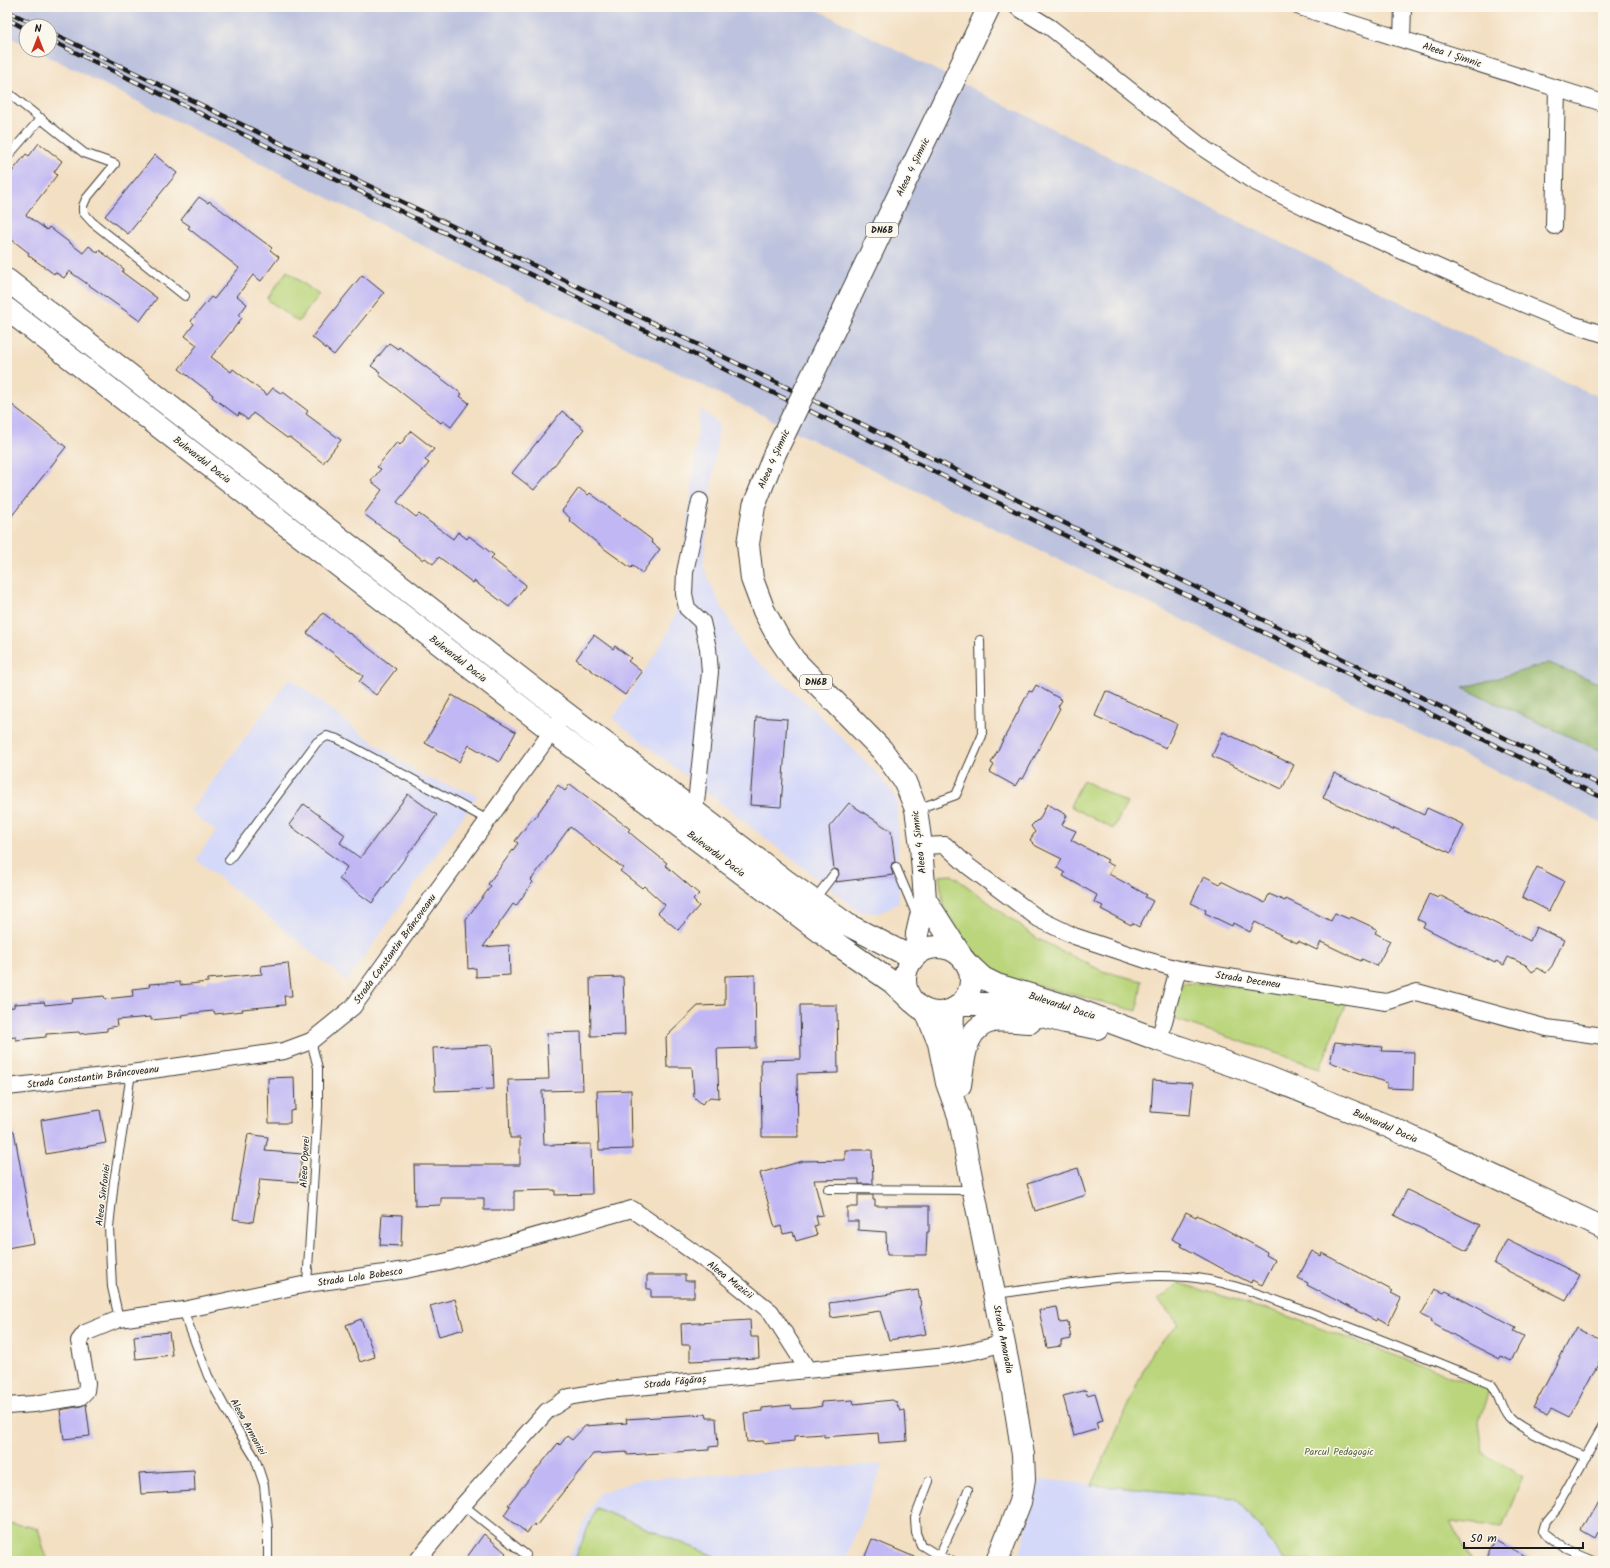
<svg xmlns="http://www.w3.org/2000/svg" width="1610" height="1568" font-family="Kalam,sans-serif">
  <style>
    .built { fill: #d4d8f9 }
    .industrial { fill: #bdc3de }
    .green { fill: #bad57b; stroke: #6b784c }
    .forest { fill: #93b66b; stroke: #586944 }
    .building { fill: #c0b7f4 }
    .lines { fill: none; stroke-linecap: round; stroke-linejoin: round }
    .lane-casing { stroke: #3c3935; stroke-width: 10 }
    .street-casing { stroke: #3c3935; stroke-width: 18 }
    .secondary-casing { stroke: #3c3935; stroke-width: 24 }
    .primary-casing { stroke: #3c3935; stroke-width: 24 }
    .lane { stroke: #fff; stroke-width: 8 }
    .street { stroke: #fff; stroke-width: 16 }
    .secondary { stroke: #fff; stroke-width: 22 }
    .primary { stroke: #fff; stroke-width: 22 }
    .rail-casing { stroke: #1c1c1c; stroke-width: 4.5 }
    .rail { stroke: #fbf7ec; stroke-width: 3; stroke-dasharray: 9; stroke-linecap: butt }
    .primary-bridge-casing { stroke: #3c3935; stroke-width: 24; stroke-linecap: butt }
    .primary-bridge { stroke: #fff; stroke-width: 22 }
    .labels { text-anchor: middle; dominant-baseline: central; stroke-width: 3; stroke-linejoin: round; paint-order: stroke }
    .shield { fill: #fbf7ec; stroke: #5f5e5a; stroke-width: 1 }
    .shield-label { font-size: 9px; font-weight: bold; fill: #1c1c1c }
    .street-label { font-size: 10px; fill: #1c1c1c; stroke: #fbf7ec }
    .park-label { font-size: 10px; fill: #535d3d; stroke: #fbf7ec }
  </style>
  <rect width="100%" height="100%" fill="#fbf7ec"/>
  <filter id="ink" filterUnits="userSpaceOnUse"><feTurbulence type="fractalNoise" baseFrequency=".025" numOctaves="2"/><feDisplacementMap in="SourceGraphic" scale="8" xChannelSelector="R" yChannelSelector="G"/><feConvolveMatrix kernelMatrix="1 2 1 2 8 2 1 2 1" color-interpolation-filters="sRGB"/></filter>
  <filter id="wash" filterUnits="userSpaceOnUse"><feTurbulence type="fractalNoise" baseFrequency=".012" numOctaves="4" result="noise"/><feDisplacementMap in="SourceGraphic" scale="16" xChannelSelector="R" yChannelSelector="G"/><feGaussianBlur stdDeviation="0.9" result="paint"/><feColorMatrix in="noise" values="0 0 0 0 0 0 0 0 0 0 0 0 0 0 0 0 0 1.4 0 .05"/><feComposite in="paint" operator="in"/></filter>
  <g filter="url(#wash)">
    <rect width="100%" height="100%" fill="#f3dfc2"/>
    <path class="built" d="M 700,409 L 719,424 L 703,565 L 715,594 L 745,651 L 809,705 L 880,776 L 897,799 L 899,902 L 880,913 L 860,912 L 613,719 L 663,642 L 678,608 Z
      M 290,678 L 363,735 L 424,777 L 478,795 L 347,981 L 196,859 L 216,831 L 190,811 Z
      M 883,1464 L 845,1561 L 568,1561 L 587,1514 L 599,1493 L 642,1479 Z
      M 1039,1479 L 1236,1498 L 1285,1561 L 1018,1561 Z"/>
    <path class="industrial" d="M 7,7 L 812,7 L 989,97 L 1497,350 L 1603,399 L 1603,823 L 844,456 L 447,258 L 36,50 L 50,50 L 50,26 L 26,26 L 26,45 L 7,36 Z"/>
    <path class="green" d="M 287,271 L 319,295 L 298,322 L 267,299 Z
      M 1083,780 L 1127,803 L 1113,829 L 1070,806 Z
      M 952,875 L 1038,939 L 1102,971 L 1142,981 L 1137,1011 L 996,975 L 969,947 L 944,908 L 939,876 Z
      M 1183,983 C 1238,984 1292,994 1347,1003 L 1320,1068 L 1171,1018 Z
      M 1178,1283 L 1271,1310 L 1489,1390 L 1479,1421 L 1483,1453 L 1523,1477 L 1502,1527 L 1450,1521 L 1471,1561 L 1285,1561 L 1236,1498 L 1092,1485 L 1152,1351 L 1179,1324 L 1158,1300 Z
      M 596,1508 L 719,1558 L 718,1561 L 574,1561 Z
      M 7,1523 L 38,1528 L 47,1561 L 7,1561 Z"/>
    <path class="forest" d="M 1549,663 L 1603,685 L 1603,752 L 1463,688 Z"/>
    <g id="blocks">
      <path class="building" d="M 39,143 L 62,161 L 54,172 L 57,175 L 26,215 L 47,230 L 49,227 L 83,253 L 89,246 L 98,253 L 99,250 L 124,269 L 122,272 L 157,298 L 140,321 L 69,271 L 64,278 L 55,272 L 54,274 L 28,255 L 29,253 L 7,236 L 7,211 L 12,203 L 7,199 L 7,178 L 26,154 L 29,156 Z
        M 155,155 L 177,173 L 128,234 L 105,216 Z
        M 199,197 L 208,203 L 209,201 L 272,248 L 270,250 L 279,257 L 261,281 L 253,275 L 237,296 L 247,304 L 239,315 L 242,318 L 211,357 L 231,372 L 233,369 L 267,395 L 273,388 L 282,394 L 283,392 L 308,411 L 306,414 L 341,440 L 323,463 L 289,437 L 287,438 L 253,413 L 248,420 L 239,413 L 238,416 L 212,397 L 213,395 L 179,369 L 197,345 L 185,336 L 194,324 L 191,321 L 211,297 L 214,299 L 239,268 L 188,228 L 190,226 L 181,220 Z
        M 362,275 L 384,293 L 334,355 L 312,337 Z
        M 389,343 L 398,349 L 399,347 L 462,394 L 460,396 L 469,403 L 451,427 L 443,421 L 441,423 L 416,404 L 378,374 L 380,372 L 371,366 Z
        M 7,401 L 66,447 L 7,522 Z
        M 562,411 L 584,429 L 534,490 L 512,473 Z
        M 411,431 L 434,449 L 425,460 L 429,463 L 397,502 L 416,517 L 419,514 L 453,539 L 458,532 L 467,539 L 469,536 L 494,555 L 491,558 L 526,585 L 509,607 L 474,581 L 473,583 L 439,557 L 433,564 L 425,558 L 423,560 L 398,541 L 399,540 L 364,514 L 382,490 L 371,481 L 381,469 L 377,467 L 397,442 L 400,445 Z
        M 579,488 L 588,495 L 590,493 L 614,511 L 652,540 L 651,542 L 660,549 L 642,573 L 633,566 L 631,568 L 606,550 L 569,520 L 570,518 L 562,511 Z
        M 323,613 L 396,669 L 376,695 L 359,682 L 363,676 L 307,633 Z
        M 594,635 L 613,649 L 615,646 L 631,658 L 628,661 L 642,672 L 625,695 L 576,659 Z
        M 1036,685 L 1062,700 L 1058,707 L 1060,708 L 1023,779 L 1020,778 L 1015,786 L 990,772 L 994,765 L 991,763 L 1029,691 L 1032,692 Z
        M 1106,691 L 1177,724 L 1166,748 L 1095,716 Z
        M 452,695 L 516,732 L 499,762 L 469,745 L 459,762 L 425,743 Z
        M 756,717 L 787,719 L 781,807 L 750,805 Z
        M 1223,732 L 1294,765 L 1282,789 L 1212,756 Z
        M 1334,773 L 1424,815 L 1427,808 L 1464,825 L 1451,853 L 1394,828 L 1393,830 L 1323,798 Z
        M 570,784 L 630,829 L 628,831 L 636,838 L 667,863 L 665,865 L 699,894 L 693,900 L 699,906 L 678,930 L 658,913 L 665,905 L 644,886 L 642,888 L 620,871 L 623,868 L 570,827 L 531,880 L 533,882 L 516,906 L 513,904 L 483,947 L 509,945 L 510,975 L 476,977 L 476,968 L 468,969 L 466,919 L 491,886 L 488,884 L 518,843 L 515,841 L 532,819 L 533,820 L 558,785 L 565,791 Z
        M 408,794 L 437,815 L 372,903 L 339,879 L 347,867 L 289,825 L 304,804 L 345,835 L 340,843 L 360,858 Z
        M 849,803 L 891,831 L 895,862 L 892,863 L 891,867 L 893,875 L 835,882 L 839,874 L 838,870 L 834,869 L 829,827 Z
        M 1047,804 L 1067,815 L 1062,825 L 1076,831 L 1071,840 L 1108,860 L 1106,862 L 1114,866 L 1109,874 L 1147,895 L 1145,897 L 1153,901 L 1139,927 L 1132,923 L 1131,925 L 1101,909 L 1103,906 L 1094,902 L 1097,895 L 1063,876 L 1065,873 L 1057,868 L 1062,859 L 1036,846 L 1030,840 L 1035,832 L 1031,826 L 1036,821 L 1039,820 Z
        M 1537,867 L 1564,881 L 1549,911 L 1522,897 Z
        M 1204,876 L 1220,884 L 1221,881 L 1265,903 L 1269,894 L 1285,901 L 1286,899 L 1331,921 L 1335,913 L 1349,919 L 1351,917 L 1377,929 L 1375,933 L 1390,941 L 1377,966 L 1362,959 L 1361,961 L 1321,942 L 1317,950 L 1298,941 L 1297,943 L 1255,922 L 1250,932 L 1233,923 L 1232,926 L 1205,913 L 1206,910 L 1191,903 Z
        M 1429,894 L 1438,898 L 1439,895 L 1530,941 L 1536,927 L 1564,940 L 1552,966 L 1546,973 L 1538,968 L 1532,972 L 1526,965 L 1508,957 L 1504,965 L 1496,961 L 1495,963 L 1423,927 L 1425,923 L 1417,919 Z
        M 288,963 L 292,996 L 284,996 L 285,1005 L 242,1009 L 243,1011 L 215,1014 L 214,1011 L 203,1012 L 181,1015 L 182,1017 L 151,1020 L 151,1017 L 116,1020 L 117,1026 L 107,1028 L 107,1031 L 80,1034 L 79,1032 L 46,1034 L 46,1037 L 16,1040 L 16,1037 L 7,1038 L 7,1008 L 14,1007 L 14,1004 L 44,1002 L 45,1005 L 73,1002 L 72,999 L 104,996 L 105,999 L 133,996 L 132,989 L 150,987 L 149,984 L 180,982 L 180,985 L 208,982 L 208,979 L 262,974 L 261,966 Z
        M 755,975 L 756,1048 L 717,1049 L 719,1098 L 710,1097 L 702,1104 L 694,1097 L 692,1067 L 667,1067 L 666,1037 L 698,1006 L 725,1005 L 725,976 Z
        M 623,977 L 625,1035 L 591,1036 L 590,978 Z
        M 800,1005 L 837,1005 L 838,1073 L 797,1074 L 798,1137 L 762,1137 L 761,1060 L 801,1059 Z
        M 581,1032 L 583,1090 L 542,1091 L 544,1145 L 591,1144 L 592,1194 L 555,1195 L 555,1190 L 514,1191 L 514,1210 L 484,1210 L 484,1198 L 441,1198 L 441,1205 L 415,1206 L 414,1165 L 520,1165 L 520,1138 L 510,1138 L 508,1080 L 549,1079 L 547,1033 Z
        M 1335,1042 L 1382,1047 L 1381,1051 L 1414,1052 L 1413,1089 L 1387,1088 L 1387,1083 L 1330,1062 Z
        M 492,1045 L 494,1089 L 435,1091 L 433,1048 Z
        M 294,1077 L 295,1110 L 290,1111 L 290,1123 L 269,1123 L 268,1078 Z
        M 1153,1080 L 1193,1083 L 1190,1115 L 1151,1112 Z
        M 631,1090 L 632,1149 L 599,1150 L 597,1091 Z
        M 100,1110 L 106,1143 L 46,1154 L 41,1120 Z
        M 7,1131 L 14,1131 L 34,1243 L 7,1248 Z
        M 248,1134 L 268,1137 L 265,1151 L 302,1154 L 299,1182 L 260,1179 L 253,1222 L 233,1219 Z
        M 845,1150 L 872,1150 L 873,1184 L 859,1184 L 859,1179 L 814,1180 L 823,1215 L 816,1216 L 818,1225 L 814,1226 L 817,1235 L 796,1241 L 793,1232 L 783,1234 L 781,1226 L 775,1228 L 760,1173 L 803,1161 L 845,1160 Z
        M 1078,1168 L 1086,1195 L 1035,1211 L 1027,1184 Z
        M 1407,1190 L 1480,1225 L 1467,1251 L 1394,1215 Z
        M 858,1195 L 873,1195 L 873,1200 L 875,1200 L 875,1206 L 929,1206 L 929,1232 L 927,1232 L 926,1255 L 887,1255 L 886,1232 L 858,1230 L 858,1221 L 847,1221 L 847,1207 L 858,1207 Z
        M 1186,1212 L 1196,1217 L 1197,1215 L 1225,1229 L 1267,1252 L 1266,1255 L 1275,1260 L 1262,1285 L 1252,1280 L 1251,1283 L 1223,1269 L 1181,1246 L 1182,1244 L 1172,1239 Z
        M 382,1214 L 402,1215 L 401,1246 L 380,1245 Z
        M 1507,1239 L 1580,1275 L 1566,1300 L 1494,1264 Z
        M 1312,1251 L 1321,1256 L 1322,1253 L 1350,1268 L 1393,1291 L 1391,1293 L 1401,1298 L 1388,1324 L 1378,1318 L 1376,1321 L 1307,1285 L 1308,1283 L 1298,1278 Z
        M 647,1275 L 685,1275 L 685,1281 L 694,1281 L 694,1297 L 651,1297 L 651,1289 L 647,1289 Z
        M 1435,1289 L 1444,1293 L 1446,1291 L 1516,1328 L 1514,1331 L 1524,1336 L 1511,1361 L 1501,1356 L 1500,1359 L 1472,1345 L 1430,1322 L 1431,1320 L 1421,1315 Z
        M 918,1290 L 921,1305 L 920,1305 L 926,1334 L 889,1340 L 880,1311 L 831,1318 L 829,1303 Z
        M 455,1299 L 464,1329 L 439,1336 L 430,1306 Z
        M 1057,1307 L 1060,1323 L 1068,1322 L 1071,1339 L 1061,1341 L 1061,1346 L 1047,1348 L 1039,1310 Z
        M 361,1319 L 375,1357 L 360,1362 L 346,1325 Z
        M 750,1320 L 751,1337 L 758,1337 L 759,1358 L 690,1361 L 690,1345 L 682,1345 L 681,1324 Z
        M 1576,1327 L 1603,1341 L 1603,1354 L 1569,1418 L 1551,1409 L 1547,1415 L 1533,1408 Z
        M 169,1332 L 172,1355 L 136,1359 L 134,1336 Z
        M 1086,1390 L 1087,1395 L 1095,1393 L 1103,1420 L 1096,1422 L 1098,1429 L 1074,1436 L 1063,1396 Z
        M 853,1400 L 854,1404 L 892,1400 L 896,1402 L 900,1411 L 905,1410 L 907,1441 L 879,1443 L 878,1433 L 824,1437 L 824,1434 L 794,1436 L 794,1441 L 764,1444 L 763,1441 L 747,1442 L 744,1413 L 762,1411 L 762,1408 L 791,1405 L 792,1409 L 810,1408 L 822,1406 L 821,1402 Z
        M 86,1404 L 90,1436 L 64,1439 L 60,1410 L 81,1406 Z
        M 706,1414 L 707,1418 L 716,1418 L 718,1446 L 709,1447 L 709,1450 L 627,1455 L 627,1452 L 593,1454 L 536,1526 L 534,1524 L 527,1533 L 504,1515 L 510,1506 L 508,1505 L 558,1443 L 560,1445 L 567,1436 L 572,1440 L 585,1426 L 627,1423 L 626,1419 Z
        M 194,1470 L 195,1491 L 141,1494 L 139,1473 Z
        M 1603,1490 L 1603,1524 L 1596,1538 L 1582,1530 Z
        M 484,1534 L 506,1553 L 500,1561 L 464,1561 Z
        M 872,1539 L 924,1561 L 863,1561 Z
        M 1496,1540 L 1535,1561 L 1484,1561 Z"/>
    </g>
  </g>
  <g filter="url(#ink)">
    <use href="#blocks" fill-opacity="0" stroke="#3c3935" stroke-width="1"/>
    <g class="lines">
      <g class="lane-casing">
        <path id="lane" d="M 7,92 L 84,153 L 115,164 L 86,199 L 83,206 L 83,212 L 92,222 L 185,296
          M 7,157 L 41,118
          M 917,809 L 956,795 L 982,736 L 980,640
          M 229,860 L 317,742 L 327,736 L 338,739 L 488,820
          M 896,867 L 916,914
          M 814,900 L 834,874
          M 828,1189 L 973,1190
          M 307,1284 L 318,1106 L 318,1068 L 311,1041
          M 995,1294 C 1058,1286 1123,1272 1187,1277 C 1226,1280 1264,1296 1300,1309 C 1365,1332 1428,1358 1491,1384 C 1501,1396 1499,1405 1509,1417 C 1521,1431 1568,1449 1586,1457
          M 183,1310 L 208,1376 L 234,1424 L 255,1458 L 264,1485 L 268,1529 L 268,1561
          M 119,1319 L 112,1287 L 109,1227 L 114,1181 L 122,1134 L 131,1073
          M 929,1481 L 915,1518 L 916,1533 L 921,1545 L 939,1556 L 953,1561
          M 463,1505 L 526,1555
          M 939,1556 L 961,1509 L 968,1490
          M 1594,1561 L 1568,1550 L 1543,1531 L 1546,1521 L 1556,1509 L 1603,1426"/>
      </g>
      <g class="street-casing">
        <path id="street" d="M 1017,7 L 1051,28 L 1206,150 L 1253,181 L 1315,212 L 1478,285 L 1572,324 L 1603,334
          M 1300,7 L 1603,103
          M 1402,39 L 1403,7
          M 1554,226 L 1557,88
          M 695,812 L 710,672 L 708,648 L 702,622 L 687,608 L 684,594 L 685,572 L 700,501
          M 921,846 L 945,845 L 968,866 L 1039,919 L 1074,936 L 1146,960 L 1178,969 L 1386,1002 L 1417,992 L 1547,1028 L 1603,1036
          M 1159,1040 L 1178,969
          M 7,1087 L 131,1073 L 284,1051 L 311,1041 L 353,1007 L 558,723
          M 7,1406 L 34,1404 L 80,1397 L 86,1391 L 87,1383 L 79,1341 L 85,1333 L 119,1319 L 183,1310 L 307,1284 L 406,1270 L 448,1261 L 632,1209 L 719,1270 L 771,1312 L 808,1370
          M 417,1561 L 463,1505 L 547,1411 L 569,1397 L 608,1390 L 947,1356 L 974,1351 L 1004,1343"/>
      </g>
      <g class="secondary-casing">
        <path id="secondary" d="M 953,1010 L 952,1042 L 956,1063
          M 926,1011 L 939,1043 L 947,1083 L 959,1116 L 1012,1385 L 1023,1455 L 1024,1479 L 1020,1502 L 997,1561"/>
      </g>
      <g class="primary-casing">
        <path id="primary" d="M 7,280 L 551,702 L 786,881 L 848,925 L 913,958
          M 7,309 L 552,731 L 834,942 L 892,982 L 913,1002
          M 775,453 L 754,506 L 748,544 L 752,579 L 764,611 L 777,635 L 794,660 L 882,750 L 905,782 L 916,809 L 921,846 L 925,899 L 917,934 L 916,955
          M 925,899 L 960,954
          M905 980a33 33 0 1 1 66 0a33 33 0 1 1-66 0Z
          M 969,965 L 983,978 L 997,985 L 1070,1007 L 1159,1040 L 1267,1077 L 1390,1127 L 1603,1228
          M 962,1004 L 995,1004 L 1065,1022 L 1097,1028
          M 960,1085 C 964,1061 963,1027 993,1021 C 1004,1019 1018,1022 1030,1022"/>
      </g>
      <use href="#lane" class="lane"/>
      <use href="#street" class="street"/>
      <use href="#secondary" class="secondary"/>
      <use href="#primary" class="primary"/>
      <g class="rail-casing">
        <path id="rail" d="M 7,11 L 38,26
          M 7,19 L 26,29
          M 50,32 L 786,387 L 1603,786
          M 50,40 L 1603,798"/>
      </g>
      <use href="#rail" class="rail"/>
      <g class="primary-bridge-casing">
        <path id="primary-bridge" d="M 775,453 L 989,7"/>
      </g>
      <use href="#primary-bridge" class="primary-bridge"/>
    </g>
  </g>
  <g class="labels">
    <g class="shield">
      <rect x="866" y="223" width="32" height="14" rx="3"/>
      <rect x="800" y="675" width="32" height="14" rx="3"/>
    </g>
    <g class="shield-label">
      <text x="882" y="230">DN6B</text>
      <text x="816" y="682">DN6B</text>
    </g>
    <g class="street-label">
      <text transform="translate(1452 55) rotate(18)">Aleea 1 Șimnic</text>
      <text transform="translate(913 167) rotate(-64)">Aleea 4 Șimnic</text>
      <text transform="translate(774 459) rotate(-66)">Aleea 4 Șimnic</text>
      <text transform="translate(202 460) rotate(38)">Bulevardul Dacia</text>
      <text transform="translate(458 659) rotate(38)">Bulevardul Dacia</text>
      <text transform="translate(919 842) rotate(-97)">Aleea 4 Șimnic</text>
      <text transform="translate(716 854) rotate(37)">Bulevardul Dacia</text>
      <text transform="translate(395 949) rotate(-54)">Strada Constantin Brâncoveanu</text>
      <text transform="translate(1248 980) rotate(9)">Strada Deceneu</text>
      <text transform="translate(1062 1006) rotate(18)">Bulevardul Dacia</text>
      <text transform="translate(93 1077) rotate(-7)">Strada Constantin Brâncoveanu</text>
      <text transform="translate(1385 1126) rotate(24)">Bulevardul Dacia</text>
      <text transform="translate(305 1162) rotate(-87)">Aleea Operei</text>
      <text transform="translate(103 1195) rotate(-83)">Aleea Sinfoniei</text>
      <text transform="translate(360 1277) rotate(-8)">Strada Lola Bobesco</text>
      <text transform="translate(730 1280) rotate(38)">Aleea Muzicii</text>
      <text transform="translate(1003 1339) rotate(79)">Strada Amaradia</text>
      <text transform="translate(675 1382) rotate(-6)">Strada Făgăraș</text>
      <text transform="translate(248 1427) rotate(61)">Aleea Armoniei</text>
    </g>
    <g class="park-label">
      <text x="1339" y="1452">Parcul Pedagogic</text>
    </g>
  </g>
  <rect width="1610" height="1568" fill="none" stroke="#fbf7ec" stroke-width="24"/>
  <g transform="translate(38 38)"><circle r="19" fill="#fbf7ec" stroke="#a29f99"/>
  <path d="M0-3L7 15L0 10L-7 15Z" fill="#c8321e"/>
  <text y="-6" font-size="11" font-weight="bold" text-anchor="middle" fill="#1c1c1c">N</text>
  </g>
  <path d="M1464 1542v6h119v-6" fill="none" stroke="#1c1c1c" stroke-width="2"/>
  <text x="1470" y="1542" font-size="12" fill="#1c1c1c" stroke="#fbf7ec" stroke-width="3" paint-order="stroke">50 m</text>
</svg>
